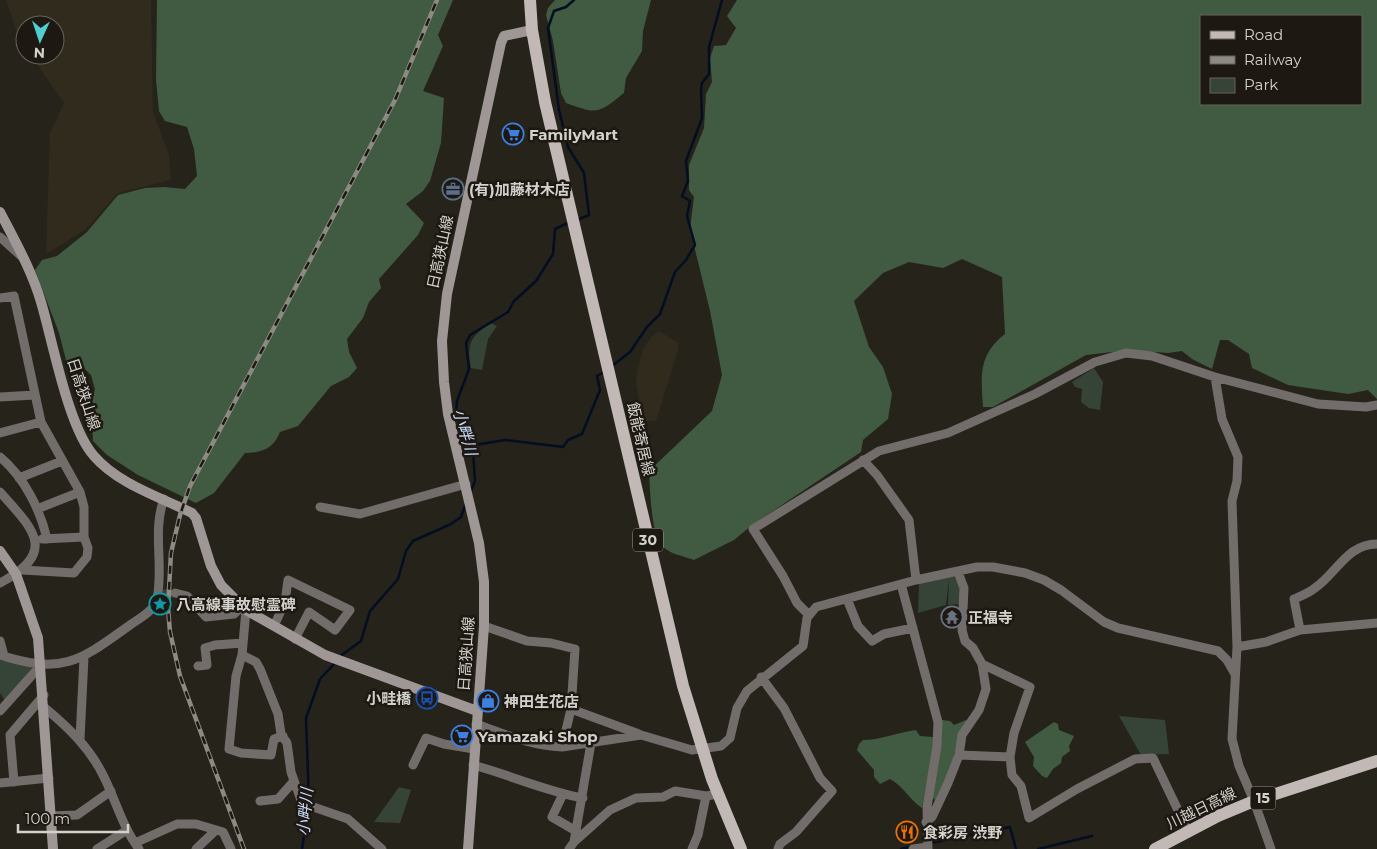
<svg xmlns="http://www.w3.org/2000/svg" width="1377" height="849" font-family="Montserrat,'Noto Sans JP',sans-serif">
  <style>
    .built { fill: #312b1e }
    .green { fill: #354436 }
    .forest { fill: #415a42; fill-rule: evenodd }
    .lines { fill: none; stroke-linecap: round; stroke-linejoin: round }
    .stream { stroke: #030e23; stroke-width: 2.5 }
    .street-tunnel { stroke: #403d36; stroke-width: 9; stroke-dasharray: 9 4.5; stroke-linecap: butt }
    .street { stroke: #726d6b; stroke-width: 9 }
    .secondary { stroke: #9f9795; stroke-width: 10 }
    .primary { stroke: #c2b8b5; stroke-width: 12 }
    .rail-casing { stroke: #8c8a83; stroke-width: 4.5 }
    .rail { stroke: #1d1912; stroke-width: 2.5; stroke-dasharray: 8; stroke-linecap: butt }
    .labels { text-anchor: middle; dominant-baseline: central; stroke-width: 5; stroke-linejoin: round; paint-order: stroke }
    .shield { fill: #1d1912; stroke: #9c9a94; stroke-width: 1 }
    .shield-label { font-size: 14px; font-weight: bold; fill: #d3d1cc }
    .poi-label { font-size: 15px; font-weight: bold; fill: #d3d1cc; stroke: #1d1912; text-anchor: start }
    .street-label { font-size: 15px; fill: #d3d1cc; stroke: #1d1912 }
    .water-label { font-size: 16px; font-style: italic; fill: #c8dbfa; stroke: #1d1912 }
  </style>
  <rect width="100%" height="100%" fill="#26231b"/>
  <path class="built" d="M 6,0 L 151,0 L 153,112 L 169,155 L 171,180 L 118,193 L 85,230 L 46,254 L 50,133 L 64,103 L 31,55 L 55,55 L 55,25 L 25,25 L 25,46 L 18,36 Z
    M 659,331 L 678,343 L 678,350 L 656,421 L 644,421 L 636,385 L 637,372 L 643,349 L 651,337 Z"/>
  <path class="green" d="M 491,323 L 497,326 L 488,339 L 482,370 L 471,368 C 466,343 471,336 491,323 Z
    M 1094,368 L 1103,382 L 1100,410 L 1089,408 L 1081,402 L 1082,389 L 1075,387 L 1072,382 Z
    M 955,576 L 961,588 L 960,604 L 948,605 L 949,578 L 946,605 L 918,613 L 919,583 Z
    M 0,660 L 31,665 L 32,669 L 5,701 L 0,693 Z
    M 1119,716 L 1165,720 L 1169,754 L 1141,755 Z
    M 399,787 L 411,790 L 400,823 L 374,822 Z"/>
  <path class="forest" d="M 157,0 L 453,0 L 438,35 L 443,46 L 423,91 L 444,98 L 441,143 L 430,181 L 423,191 L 406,204 L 424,223 L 418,235 L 379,279 L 381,288 L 369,302 L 363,318 L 347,339 L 349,352 L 357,368 L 349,377 L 331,386 L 298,426 L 280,432 C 274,448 262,453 245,453 L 214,493 L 196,503 L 138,475 L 107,455 L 93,441 L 91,403 L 95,389 L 91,375 L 82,366 L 74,369 L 68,368 L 59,333 L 35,270 L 42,260 L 57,256 L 87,232 L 118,195 L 145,188 L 164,187 L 185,189 L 197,176 L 194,149 L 187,127 L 165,121 L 159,111 L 156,80 Z
    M 555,0 L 651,0 L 643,31 L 642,51 L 626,78 L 624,93 C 597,115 597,114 566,103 L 561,93 L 553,41 L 546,15 L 548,8 Z
    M 737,0 L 1377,0 L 1377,399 L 1368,390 L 1348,394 L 1288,385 L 1252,368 L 1249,354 L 1228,340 L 1220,340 L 1212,369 L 1192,359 L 1182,351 L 1168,353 L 1130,350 L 1086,355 L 993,407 L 983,407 C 981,376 978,355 1005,334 L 1002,277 L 962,259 L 943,268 L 909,262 L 883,273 L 854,301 L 869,347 L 883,367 L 892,394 L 888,419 L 863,440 L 861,452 L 752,525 L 734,540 L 694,560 C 683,556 669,554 661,545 C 651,532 650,488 649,471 L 712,411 L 722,375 L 710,311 L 690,229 L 694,197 L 689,190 L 689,165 L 704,128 L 706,94 L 712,82 L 710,58 L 714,46 L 726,45 L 736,28 L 727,16 ZM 1201,16 L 1361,16 L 1361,104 L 1201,104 Z
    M 942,720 L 950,721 L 954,725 L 966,720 L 968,724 L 960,732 L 951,767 L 935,800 L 932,797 L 942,736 Z
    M 1054,722 L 1058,724 L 1059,730 L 1074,736 L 1069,746 L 1070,751 L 1062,757 L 1061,763 L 1053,769 L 1047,778 L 1042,776 L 1033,766 L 1034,757 L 1025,742 Z
    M 916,730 L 920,736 L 933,737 L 935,741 L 922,808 C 910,800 902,785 890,779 L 880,784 L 874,777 L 874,770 L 857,750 L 859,744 L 863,740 C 881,740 899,732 916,730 Z"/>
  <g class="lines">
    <path class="stream" d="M 574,0 L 566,7 L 554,11 L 548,28 L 559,110 L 568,147 L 584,173 L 589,215 L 577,220
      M 612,366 L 630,352 L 647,327 L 660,314 L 675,272 L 686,260 L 695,245 L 687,216 L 690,201 L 682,196 L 688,181 L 686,161 L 702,118 L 701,89 L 702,83 L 709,74 L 709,47 L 722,0
      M 469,446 L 505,440 L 563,447 L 568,440 L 582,434 L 600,390 L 597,376 L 604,372
      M 471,491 L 475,481 L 473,451 L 466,442 L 456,413 L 457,401 L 469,369 L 466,343 L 470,335 L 508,312 L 514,301 L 536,281 L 553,254 L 555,229 L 570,222
      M 339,657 L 361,641 L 370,611 L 398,579 L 406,551 L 413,541 L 451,524 L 461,517 L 466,503
      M 309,803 L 306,718 L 320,679 L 336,662
      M 930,843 L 1010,827 L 1016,849
      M 302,849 L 308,808
      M 901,849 L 913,846
      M 1038,849 L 1092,836"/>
    <path class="street-tunnel" d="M 163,594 L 175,593"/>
    <path class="street" d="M 0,237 L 21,256
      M 0,298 L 14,296 L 41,422 L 80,492 L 84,507 L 84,537 L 88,548 L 87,557 L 74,573 L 23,570
      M 1215,377 L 1222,419 L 1238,457 L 1237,481 L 1232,501 L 1237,647 L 1232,739 L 1239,766 L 1254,801 L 1271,849
      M 0,397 L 35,395
      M 0,433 L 41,422
      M 0,457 C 24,477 40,509 47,539
      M 863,460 L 877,475 L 909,520 L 916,580
      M 19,478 L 62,461
      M 0,492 C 33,529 59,552 0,583
      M 320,507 L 360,514 L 466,484
      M 37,509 L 80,492
      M 42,539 L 84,537
      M 901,584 L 938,722 L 937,746 L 927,807 L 928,849
      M 175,593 L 187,596 L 206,617 L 234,614 L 241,607
      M 847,599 L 858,626 L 872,641 L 884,634 L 913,628
      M 246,610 L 242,655 L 256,662 L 260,669 L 278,714 L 281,734 L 287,743 L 291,772 L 302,803 L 348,819 L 382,849
      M 808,614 L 797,603 L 783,576 L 753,529 L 879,451 L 948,433 L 1035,394 L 1095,362 L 1126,353 L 1152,356 L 1215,377 L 1318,404 L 1366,407 L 1377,405
      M 274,626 L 285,602 L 288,580 L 350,610 L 335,630 L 309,612 L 295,639
      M 484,626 L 527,641 L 551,643 L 575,649 L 571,709 L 639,734
      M 1300,630 L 1377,623
      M 0,641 L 4,656
      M 1237,647 L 1266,642 L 1300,630 L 1294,599 C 1301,596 1309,593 1315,588 C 1337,573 1347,544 1377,544
      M 0,655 C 63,675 80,661 130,625 C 140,618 154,611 157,599 C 164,566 152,531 164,499
      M 242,655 L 236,676 L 229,749 L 241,753 L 271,755 L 274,739 L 283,736
      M 982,664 L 1030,687 L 1014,733 L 1010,757 L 1012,775 L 1021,786 L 1029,818 L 1077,789 L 1135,759 L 1153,758 L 1188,831
      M 198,666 L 207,665 L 205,648 L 215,645 L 243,643
      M 761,677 L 784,708 L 820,778 L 832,791 L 796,832 L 780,844 L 778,849
      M 45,708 C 69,728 90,748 104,777 C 116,801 123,828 139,849
      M 0,711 L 42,664
      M 476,724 C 504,734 532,746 562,747 L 641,735 L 692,750 L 721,746 L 730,738 L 737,708 L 747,691 L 803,646 L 807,618 L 816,607 L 916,580 L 977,567 L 993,567 L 1025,573 L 1044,580 L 1061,590 L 1104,622 L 1118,628 L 1218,651 L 1227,660 L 1235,674
      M 80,739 L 84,657
      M 562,747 L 571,709
      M 959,755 L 1010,757
      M 413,765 L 426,738 L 444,744 L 474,749
      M 473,765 C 510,775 545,791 583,798
      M 14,782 L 10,735 L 44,695
      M 0,783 L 49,778
      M 563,794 L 552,817 L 576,831
      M 260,801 L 278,799 L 294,781
      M 51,816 L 77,815 L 111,791
      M 926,822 L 932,817 L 948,783 L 959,755 L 962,735 L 979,710 L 986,689 L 982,664 L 973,648 L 965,641 L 962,630 L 964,588 L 958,572
      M 574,842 L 610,810 L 636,798 L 663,797 L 675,791 L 706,796 L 718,794
      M 135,843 L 177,824 L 196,824 L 223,832 L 231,849
      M 97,849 L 127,830
      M 196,849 L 216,830
      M 569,849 L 574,842 L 591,743
      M 692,849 L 698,835 L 706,796
      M 913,849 L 927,847"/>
    <path class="secondary" d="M 0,212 C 15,241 32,271 41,302 C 53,342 68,427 94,456 C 118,484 160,497 192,513 L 196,518 L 211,566 L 221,585 L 246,610 L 325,655 L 477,711
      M 0,551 L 16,574 L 38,638 L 53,849
      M 468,849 L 484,626 L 484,582 L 479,543 L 448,414 L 444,382 L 442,341 L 447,294 L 501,43 L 504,36 L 532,30"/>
    <path class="primary" d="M 530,0 L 532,30 L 545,102 L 683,686 L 712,779 L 741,849
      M 1155,849 L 1218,816 L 1254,801 L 1377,761"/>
    <g class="rail-casing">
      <path id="rail" d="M 244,849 L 180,676 L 170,632 L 168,608 L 171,553 L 180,515 L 190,486 L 395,100 L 437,0"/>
    </g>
    <use href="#rail" class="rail"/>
  </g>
  <defs>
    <g id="supermarket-ring" transform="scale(1.125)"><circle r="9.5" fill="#1d1912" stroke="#3f7fe0" stroke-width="1.5"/><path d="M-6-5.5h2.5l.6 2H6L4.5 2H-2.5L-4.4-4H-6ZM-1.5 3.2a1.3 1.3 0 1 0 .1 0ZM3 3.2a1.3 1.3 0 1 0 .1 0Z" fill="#3f7fe0"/></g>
    <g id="office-ring" transform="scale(1.125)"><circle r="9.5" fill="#1d1912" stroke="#5c6f8a" stroke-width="1.5"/><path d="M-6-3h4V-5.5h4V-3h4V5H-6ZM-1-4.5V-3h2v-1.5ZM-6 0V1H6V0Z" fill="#5c6f8a"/></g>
    <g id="sight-ring" transform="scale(1.125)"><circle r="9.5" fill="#1d1912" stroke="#0f9aa8" stroke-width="1.5"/><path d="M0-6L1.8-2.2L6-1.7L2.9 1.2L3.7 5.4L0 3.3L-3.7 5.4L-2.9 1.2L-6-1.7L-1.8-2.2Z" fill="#0f9aa8"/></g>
    <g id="temple-ring" transform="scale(1.125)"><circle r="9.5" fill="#1d1912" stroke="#6b7280" stroke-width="1.5"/><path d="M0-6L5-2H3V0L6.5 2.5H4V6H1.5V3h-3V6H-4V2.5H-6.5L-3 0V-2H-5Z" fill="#6b7280"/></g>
    <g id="bus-ring" transform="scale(1.125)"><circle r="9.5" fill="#1d1912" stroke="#1a4fb4" stroke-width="1.5"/><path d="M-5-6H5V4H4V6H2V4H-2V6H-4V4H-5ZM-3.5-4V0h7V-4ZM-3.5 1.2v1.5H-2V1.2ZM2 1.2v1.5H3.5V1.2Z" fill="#1a4fb4"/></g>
    <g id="shop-ring" transform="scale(1.125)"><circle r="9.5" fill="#1d1912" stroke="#3f7fe0" stroke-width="1.5"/><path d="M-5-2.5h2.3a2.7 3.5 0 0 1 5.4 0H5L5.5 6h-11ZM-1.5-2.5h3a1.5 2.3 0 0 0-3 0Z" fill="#3f7fe0"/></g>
    <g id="restaurant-ring" transform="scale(1.125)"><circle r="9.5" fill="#1d1912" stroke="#e8710a" stroke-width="1.5"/><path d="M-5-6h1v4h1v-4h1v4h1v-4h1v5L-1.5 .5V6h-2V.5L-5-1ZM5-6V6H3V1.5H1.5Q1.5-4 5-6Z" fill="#e8710a"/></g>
  </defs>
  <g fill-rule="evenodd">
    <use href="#supermarket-ring" x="513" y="134"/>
    <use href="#office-ring" x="453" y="189"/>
    <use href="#sight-ring" x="160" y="604"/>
    <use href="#temple-ring" x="952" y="617"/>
    <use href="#bus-ring" x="427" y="698"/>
    <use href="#shop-ring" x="488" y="701"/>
    <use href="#supermarket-ring" x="462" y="736"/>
    <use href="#restaurant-ring" x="907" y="832"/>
  </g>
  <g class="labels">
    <g class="shield">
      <rect x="633" y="528.5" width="30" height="23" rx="4"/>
      <rect x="1250.5" y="786.5" width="25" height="23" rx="4"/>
    </g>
    <g class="shield-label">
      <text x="648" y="540">30</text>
      <text x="1263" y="798">15</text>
    </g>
    <g class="poi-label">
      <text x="529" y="134">FamilyMart</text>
      <text x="469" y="189">(有)加藤材木店</text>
      <text x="176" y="604">八高線事故慰霊碑</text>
      <text x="968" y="617">正福寺</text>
      <text x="411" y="698" text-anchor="end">小畦橋</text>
      <text x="504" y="701">神田生花店</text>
      <text x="478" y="736">Yamazaki Shop</text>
      <text x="923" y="832">食彩房 渋野</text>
    </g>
    <g class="street-label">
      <text transform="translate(440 252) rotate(-78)">日高狭山線</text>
      <text transform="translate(84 394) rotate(72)">日高狭山線</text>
      <text transform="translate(641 439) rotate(77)">飯能寄居線</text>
      <text transform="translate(466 654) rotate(-86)">日高狭山線</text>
      <text transform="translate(1201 808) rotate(-26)">川越日高線</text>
    </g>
    <g class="water-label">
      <text transform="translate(465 432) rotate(74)">小畔川</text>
      <text transform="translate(305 812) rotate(-85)">小畔川</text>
    </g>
  </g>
  <rect x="1200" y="15" width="162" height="90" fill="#1d1912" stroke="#66635c"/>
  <rect x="1210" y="31" width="25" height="8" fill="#c2b8b5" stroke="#66635c"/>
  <text x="1244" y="40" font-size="15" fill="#d3d1cc">Road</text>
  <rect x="1210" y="56" width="25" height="8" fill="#8c8a83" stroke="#66635c"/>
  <text x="1244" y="65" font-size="15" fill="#d3d1cc">Railway</text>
  <rect x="1210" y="78" width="25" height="15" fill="#354436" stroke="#66635c"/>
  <text x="1244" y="90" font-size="15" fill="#d3d1cc">Park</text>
  <g transform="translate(40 40) rotate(183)"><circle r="24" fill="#1d1912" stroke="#66635c"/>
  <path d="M0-4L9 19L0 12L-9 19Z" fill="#52cdcf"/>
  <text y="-8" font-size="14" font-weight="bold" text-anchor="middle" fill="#d3d1cc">N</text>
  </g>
  <path d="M18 824v8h110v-8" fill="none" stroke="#d3d1cc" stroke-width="2.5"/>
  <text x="25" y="824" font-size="15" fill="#d3d1cc" stroke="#1d1912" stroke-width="4" paint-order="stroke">100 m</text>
</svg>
